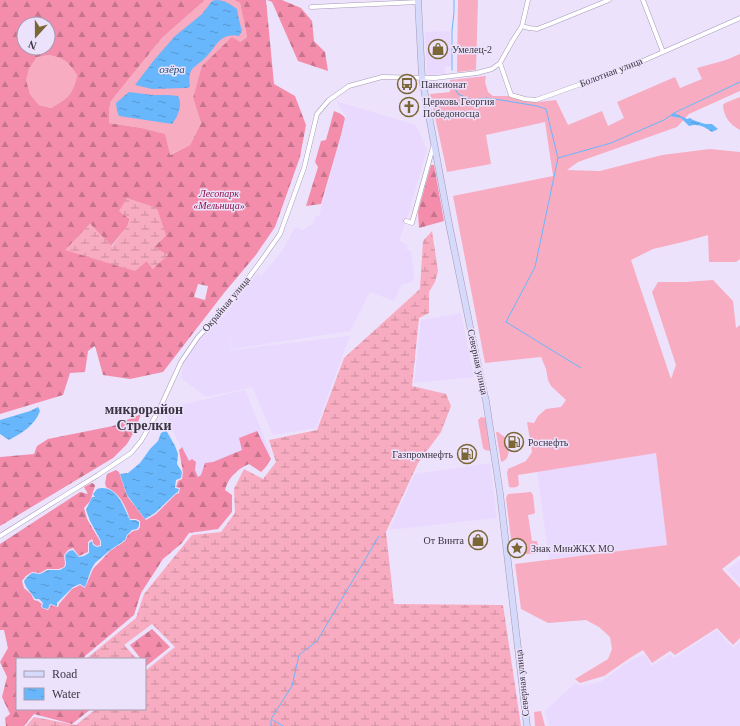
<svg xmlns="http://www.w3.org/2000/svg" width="740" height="726" font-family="Georgia,serif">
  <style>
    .built { fill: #e9d9ff }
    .grass { fill: #f8acc1 }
    .forest { fill: url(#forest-firs); fill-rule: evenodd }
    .wetland { fill: url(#wetland-marsh) }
    .water { fill: url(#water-ripples) }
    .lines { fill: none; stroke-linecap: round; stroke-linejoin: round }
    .stream { stroke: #68b7fc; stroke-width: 1 }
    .minor-casing { stroke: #a599b6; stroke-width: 5 }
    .secondary-casing { stroke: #a599b6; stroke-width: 7 }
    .minor { stroke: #fff; stroke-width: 4 }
    .secondary { stroke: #d5dafb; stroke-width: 6 }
    .labels { text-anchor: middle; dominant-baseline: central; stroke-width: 3; stroke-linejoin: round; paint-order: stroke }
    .poi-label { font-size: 10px; fill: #3b3642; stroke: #ede2fb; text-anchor: start }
    .street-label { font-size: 10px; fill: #3b3642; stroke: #ede2fb }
    .park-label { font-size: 10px; font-style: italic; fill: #8d1448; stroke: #ede2fb }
    .water-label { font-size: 11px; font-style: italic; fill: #124c79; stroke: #ede2fb }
    .district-label { font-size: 14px; font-weight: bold; fill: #3b3642; stroke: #ede2fb }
  </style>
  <defs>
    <pattern id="forest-firs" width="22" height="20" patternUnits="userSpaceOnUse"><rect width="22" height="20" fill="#f38dab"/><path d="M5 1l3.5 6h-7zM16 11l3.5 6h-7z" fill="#c6748d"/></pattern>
    <pattern id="wetland-marsh" width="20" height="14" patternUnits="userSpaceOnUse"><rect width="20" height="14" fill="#f8acc1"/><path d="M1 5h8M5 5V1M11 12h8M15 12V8" fill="none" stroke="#ca8d9e"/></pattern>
    <pattern id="water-ripples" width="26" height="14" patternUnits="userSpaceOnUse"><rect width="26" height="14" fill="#68b7fc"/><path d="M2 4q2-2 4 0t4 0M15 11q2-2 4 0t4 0" fill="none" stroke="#5796ce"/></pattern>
  </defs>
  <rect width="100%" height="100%" fill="#ede2fb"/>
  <path class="built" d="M 450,31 L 452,66 L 445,67 L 445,74 L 427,75 L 425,32 Z
    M 336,101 L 416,125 L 427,150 L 408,215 L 399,241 L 408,245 L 406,249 L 411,251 L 414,275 L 413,282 L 402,284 L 394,301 L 370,292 L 350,331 L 232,349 L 228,328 L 231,350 L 350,336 L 316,428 L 273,435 L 252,387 L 206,397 L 181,378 L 183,364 L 199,340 L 220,317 L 223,317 L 258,273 L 261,276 L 282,251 L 295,227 L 303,230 L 313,223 L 315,216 L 319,216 L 346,117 Z
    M 461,313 L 474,377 L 414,383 L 421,320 Z
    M 245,390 L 271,454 L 196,481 L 163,409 Z
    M 656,452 L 667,545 L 549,559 L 537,471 Z
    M 490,463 L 497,518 L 389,530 L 415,474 Z
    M 740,560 L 740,584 L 727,570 Z
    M 717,630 L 733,648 L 740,642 L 740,726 L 549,726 L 545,711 L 571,687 L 574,683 L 581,686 L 600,682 L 630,661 L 644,654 L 652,666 L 670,654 L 674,658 Z"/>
  <path class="grass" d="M 205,0 L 234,0 L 240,3 L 247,37 L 240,42 L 193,98 L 201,123 L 190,145 L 169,155 L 164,134 L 142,128 L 109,123 L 109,110 L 111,101 L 162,38 Z
    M 458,0 L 478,0 L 476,70 L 457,72 Z
    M 740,54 L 740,91 L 689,114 L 677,127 L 578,162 L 567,170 L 600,171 L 662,155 L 710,149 L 740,152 L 740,259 L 736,262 L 709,262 L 708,235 L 687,241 L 653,249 L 631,260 L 671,379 L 676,365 L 652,292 L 658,282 L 685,282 L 713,280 L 733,301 L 736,328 L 740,325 L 740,555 L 722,569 L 740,588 L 740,638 L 733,645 L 717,628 L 675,655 L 670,651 L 652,663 L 643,650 L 630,658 L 604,676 L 580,683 L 575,679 L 608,659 L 612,649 L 610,637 L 599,627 L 586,620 L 548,623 L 521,609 L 515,564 L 667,545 L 656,453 L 518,475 L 519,485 C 516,488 513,488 509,487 L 507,473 L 508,469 L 526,461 L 532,452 L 527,422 L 534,423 L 538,416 L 546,409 L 561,407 L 566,400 L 551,386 L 548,380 L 546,369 L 541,357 L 485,363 L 453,196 L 553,176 L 545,122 L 486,135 L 491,164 L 447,172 L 430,94 L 450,92 L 450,80 L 486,76 L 485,82 L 488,92 L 493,96 L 508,96 L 523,100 L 538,102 L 556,100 L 568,125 L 602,111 L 608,126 L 624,118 L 617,102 L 675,77 L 680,88 L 702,79 L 697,68 L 726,60 Z
    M 49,55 C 66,59 67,61 77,75 C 73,95 68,98 51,108 L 39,105 L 30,94 L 25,80 L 29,69 L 37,57 Z
    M 740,97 L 740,130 C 729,124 724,117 723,105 L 725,103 Z
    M 481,417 L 486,418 L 491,451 L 485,450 L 483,448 L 478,420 Z
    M 496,432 L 498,432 L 507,439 C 508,447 512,459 501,462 Z
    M 531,492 L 533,495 L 535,513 L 533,514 L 528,515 L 532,541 L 537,541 L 539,553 L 513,555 L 506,498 L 508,494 Z
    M 541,711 L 545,726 L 535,726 L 534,712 Z"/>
  <path class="forest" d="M 0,0 L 205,0 L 162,38 L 111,101 L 109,110 L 109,123 L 142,128 L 165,134 L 170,155 L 190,145 L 201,123 L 193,98 L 202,66 L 232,37 L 240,42 L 247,37 L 240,3 L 234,0 L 266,0 L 274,84 L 295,96 L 306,125 L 300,157 L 275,227 L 255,256 L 224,293 L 163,372 L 130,379 L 103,375 L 95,346 L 88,351 L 85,372 L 70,373 L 63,395 L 0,414 ZM 24,24 L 48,24 L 48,48 L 24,48 ZM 49,55 C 66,59 67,61 77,75 C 73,95 68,98 51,108 L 39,105 L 30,94 L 26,80 L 29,69 L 37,57 ZM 119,211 L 166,235 L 154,247 L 153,269 L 147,261 L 66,250 L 90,224 L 111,246 L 127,227 L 130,219 ZM 198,284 L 208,286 L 205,300 L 194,297 Z
    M 267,0 L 282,0 L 301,8 L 312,21 L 314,41 L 325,52 L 328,71 L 298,61 L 272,2 Z
    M 334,111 L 341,114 L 345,118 L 341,135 L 321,204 L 306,206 L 318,167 L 315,162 L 321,141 L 326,140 Z
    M 431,165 L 434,165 L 444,221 L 419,228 L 418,212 Z
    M 141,414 L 134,432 L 127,444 L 113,458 L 0,526 L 0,457 L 34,454 L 37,446 L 48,439 L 113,426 Z
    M 257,431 L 271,459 L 265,468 L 261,472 L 249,464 C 237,469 228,478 225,490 L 232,495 L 232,512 L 218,529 L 189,533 L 182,543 L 163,559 L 141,593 L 134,615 L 85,656 L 83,659 L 17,659 L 17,709 L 91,709 L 72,724 L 34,714 L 24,726 L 6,726 L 5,718 L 10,714 L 2,697 L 7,677 L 0,662 L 8,648 L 4,630 L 0,630 L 0,544 L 80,492 L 88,494 L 84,487 L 92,483 L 94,484 L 95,486 L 90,501 L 84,508 L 87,519 L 100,541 L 100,545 L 97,546 L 94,544 L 92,539 L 88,542 L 88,552 L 79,556 L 73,548 L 68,550 L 64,555 L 65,564 L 64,567 L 59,569 L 47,569 L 40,573 L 32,572 L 26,576 L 22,581 L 24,588 L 31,594 L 34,600 L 38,601 L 42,604 L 41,605 L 42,608 L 48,610 L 51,605 L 58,607 L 59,604 L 72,589 L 80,585 L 85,588 L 93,569 L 110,551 L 125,541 L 128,535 L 133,531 L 138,530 L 140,527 L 140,521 L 136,519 L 130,519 C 125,505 120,493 106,487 L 105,483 L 107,474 L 116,470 L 119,472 L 127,496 L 144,518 L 146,520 L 156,514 L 176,494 L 179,493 L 180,488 L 176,487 L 178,481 L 182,479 L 183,472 L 179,450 L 182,447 L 189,461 L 192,459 L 196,462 L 195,470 L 198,477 L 201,475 L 205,463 L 213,462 L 242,450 L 239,438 Z
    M 152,629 L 170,647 L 145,667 L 145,659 L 141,659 L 130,645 Z"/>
  <path class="wetland" d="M 127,198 L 157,208 L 166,235 L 154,247 L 168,255 L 153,269 L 147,261 L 135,271 L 65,250 L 90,224 L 112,246 L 127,227 L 130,219 L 119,211 Z
    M 432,231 L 438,271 L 435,282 L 429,292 L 429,313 L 419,318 L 412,386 L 446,394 L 451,406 L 441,432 L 418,463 L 386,532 L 394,604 L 503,605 L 521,726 L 26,726 L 34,717 L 76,725 L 96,709 L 145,709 L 145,671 L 175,647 L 152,624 L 124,645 L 136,658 L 86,659 L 136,618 L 144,594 L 192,535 L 221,532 L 235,513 L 234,489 L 244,469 L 263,479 L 276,462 L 269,440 L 317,430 L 344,358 L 420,289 L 423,241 Z"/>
  <path class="water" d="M 216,0 C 225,0 230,4 237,9 L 239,20 L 242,31 L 239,36 C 220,33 218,44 207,56 C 196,68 187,66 190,87 L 186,88 L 152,89 L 135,85 L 154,60 L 175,36 L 202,14 L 212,1 Z
    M 129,92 L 152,95 L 168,95 L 178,96 C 183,105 178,116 172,124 L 119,116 L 117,111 L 116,103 Z
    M 674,113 L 687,119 L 690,118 L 693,120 L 705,124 L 712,124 L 718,129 L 712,132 C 705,127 698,123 689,126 L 681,118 L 670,116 Z
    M 38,407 L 40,411 C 35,425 22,433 9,440 L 0,434 L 0,420 L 30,411 Z
    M 166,430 L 175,446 L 178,454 L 177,464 L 182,472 L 181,478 L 176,480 L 175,488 L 179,489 L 178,492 L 176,493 L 155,513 L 145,519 L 127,495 L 120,474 L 128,473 L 140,463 L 150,449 L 158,441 L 161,433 Z
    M 101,488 C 118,487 124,508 130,520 L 136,520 L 139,522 L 139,526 L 137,529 L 132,530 L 127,535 L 125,540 L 109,551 L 95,563 L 91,570 L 85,587 L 80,584 L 73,587 L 57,603 L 57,606 L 50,604 L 48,609 L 43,608 L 42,606 L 43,603 L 39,599 L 35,599 C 32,593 25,588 24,581 L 27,577 L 32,573 L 40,574 L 48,570 L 60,570 L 65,567 L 66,564 L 65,555 L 69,551 L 73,550 L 79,557 L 84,556 L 89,553 L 89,543 L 92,541 L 93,545 L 97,547 L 101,546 L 101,541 L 90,521 L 86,510 L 92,497 L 95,497 L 93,494 L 97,489 Z"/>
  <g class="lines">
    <path class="stream" d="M 452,70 L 452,31 L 454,12 L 454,0
      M 453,85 L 458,94 L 472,100 L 486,98 L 501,100 L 537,106 L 546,109 L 558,158 L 611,143 L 664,120 L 674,113 L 740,82
      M 558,158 L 535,267 L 506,322 L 581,368
      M 271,726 L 271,721
      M 283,726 L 271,719 L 292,686 L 299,655 L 317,641 L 379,536"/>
    <g class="minor-casing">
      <path id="minor" d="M 643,0 L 663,52
        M 311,7 L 418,2
        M 522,26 L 529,28 L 537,29 L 550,24 L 609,0
        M 500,63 L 511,95 L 525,99 L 536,100 L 629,67 L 740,18
        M 406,221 L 412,223 L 433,147
        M 0,536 L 67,494 L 98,475 L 131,453 L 141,441 L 159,410 L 181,362 L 198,337 L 229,304 L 261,261 L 280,234 L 304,168 L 317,114 L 329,100 L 349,86 L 382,77 L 435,78 L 477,73 L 492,69 L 500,63 L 513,40 L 522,26 L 528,0"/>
    </g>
    <g class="secondary-casing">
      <path id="secondary" d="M 418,0 L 422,78 L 424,89 L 449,224 L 481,380 L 486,401 L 500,493 L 527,726"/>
    </g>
    <use href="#minor" class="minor"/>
    <use href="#secondary" class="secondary"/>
  </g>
  <defs>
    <g id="shop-ring" transform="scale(1)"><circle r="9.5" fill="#ede2fb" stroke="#7b6736" stroke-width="1.5"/><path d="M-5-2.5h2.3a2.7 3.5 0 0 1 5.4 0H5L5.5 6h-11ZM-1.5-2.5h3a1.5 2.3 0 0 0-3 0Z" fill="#7b6736"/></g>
    <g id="bus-ring" transform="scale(1)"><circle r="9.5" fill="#ede2fb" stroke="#7b6736" stroke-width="1.5"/><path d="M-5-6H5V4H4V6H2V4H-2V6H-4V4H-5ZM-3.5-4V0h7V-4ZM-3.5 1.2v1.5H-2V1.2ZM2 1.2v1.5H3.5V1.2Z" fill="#7b6736"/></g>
    <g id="church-ring" transform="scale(1)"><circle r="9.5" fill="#ede2fb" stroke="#7b6736" stroke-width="1.5"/><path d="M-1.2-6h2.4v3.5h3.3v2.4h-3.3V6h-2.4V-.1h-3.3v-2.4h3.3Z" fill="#7b6736"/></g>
    <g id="fuel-ring" transform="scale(1)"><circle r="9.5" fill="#ede2fb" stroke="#7b6736" stroke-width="1.5"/><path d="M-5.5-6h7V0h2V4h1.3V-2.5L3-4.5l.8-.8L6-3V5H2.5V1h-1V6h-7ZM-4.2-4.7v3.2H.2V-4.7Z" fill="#7b6736"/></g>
    <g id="sight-ring" transform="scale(1)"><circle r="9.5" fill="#ede2fb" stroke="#7b6736" stroke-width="1.5"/><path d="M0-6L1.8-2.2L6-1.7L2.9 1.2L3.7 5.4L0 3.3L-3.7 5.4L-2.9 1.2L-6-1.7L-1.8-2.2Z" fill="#7b6736"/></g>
  </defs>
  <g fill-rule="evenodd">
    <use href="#shop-ring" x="438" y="49"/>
    <use href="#bus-ring" x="407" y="84"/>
    <use href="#church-ring" x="409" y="107"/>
    <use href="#fuel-ring" x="514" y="442"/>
    <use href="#fuel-ring" x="467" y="454"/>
    <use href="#shop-ring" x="478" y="540"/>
    <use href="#sight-ring" x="517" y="548"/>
  </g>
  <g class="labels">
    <g class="poi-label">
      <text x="452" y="49">Умелец-2</text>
      <text x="421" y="84">Пансионат</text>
      <text x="423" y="101">Церковь Георгия<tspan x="423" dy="12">Победоносца</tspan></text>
      <text x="528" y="442">Роснефть</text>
      <text x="453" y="454" text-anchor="end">Газпромнефть</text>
      <text x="464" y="540" text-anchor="end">От Винта</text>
      <text x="531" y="548">Знак МинЖКХ МО</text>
    </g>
    <g class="street-label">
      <text transform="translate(611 72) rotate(-21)">Болотная улица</text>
      <text transform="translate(226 304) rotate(-50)">Окрайная улица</text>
      <text transform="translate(478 362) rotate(78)">Северная улица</text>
      <text transform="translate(522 683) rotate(-96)">Северная улица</text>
    </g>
    <g class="park-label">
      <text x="219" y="193">Лесопарк<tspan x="219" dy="12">«Мельница»</tspan></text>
    </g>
    <g class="water-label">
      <text x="172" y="69">озёра</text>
    </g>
    <g class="district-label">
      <text x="144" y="409">микрорайон<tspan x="144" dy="16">Стрелки</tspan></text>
    </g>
  </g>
  <rect x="16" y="658" width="130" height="52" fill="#ede2fb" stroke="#a69db1"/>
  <rect x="24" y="671" width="20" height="6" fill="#d5dafb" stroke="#a69db1"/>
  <text x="52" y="678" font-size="12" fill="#3b3642">Road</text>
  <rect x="24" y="688" width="20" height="12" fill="url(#water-ripples)" stroke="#a69db1"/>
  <text x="52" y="698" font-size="12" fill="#3b3642">Water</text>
  <g transform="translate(36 36) rotate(201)"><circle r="19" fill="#ede2fb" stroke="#a69db1"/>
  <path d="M0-3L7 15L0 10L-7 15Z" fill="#7b6736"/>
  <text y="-6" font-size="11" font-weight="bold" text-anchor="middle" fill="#3b3642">N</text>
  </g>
</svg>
